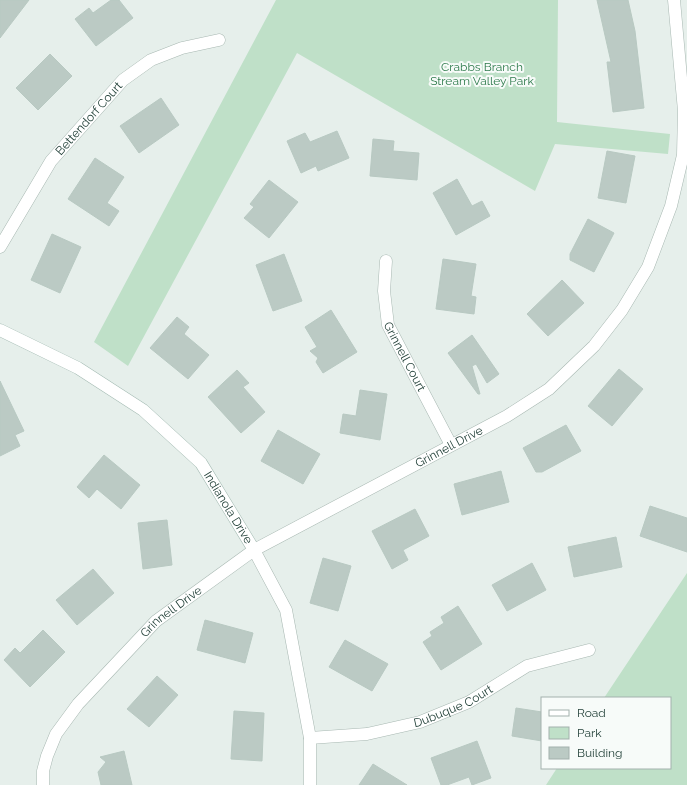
<svg xmlns="http://www.w3.org/2000/svg" width="687" height="785" font-family="Raleway,sans-serif">
  <style>
    .green { fill: #bfe0c8 }
    .building { fill: #bbcac4; stroke: #b8c9c2 }
    .lines { fill: none; stroke-linecap: round; stroke-linejoin: round }
    .street-casing { stroke: #a8b8b2; stroke-width: 13 }
    .secondary-casing { stroke: #a4bbb3; stroke-width: 13 }
    .street { stroke: #fff; stroke-width: 12 }
    .secondary { stroke: #fff; stroke-width: 12 }
    .labels { text-anchor: middle; dominant-baseline: central; stroke-width: 4; stroke-linejoin: round; paint-order: stroke }
    .park-label { font-size: 12px; fill: #2d7a4b; stroke: #f7fbf9 }
    .street-label { font-size: 12px; fill: #24423a; stroke: #f7fbf9 }
  </style>
  <rect width="100%" height="100%" fill="#e6efeb"/>
  <path class="green" d="M 276,0 L 558,0 L 557,122 L 670,134 L 668,154 L 555,144 L 535,191 L 297,53 L 128,366 L 94,342 Z
    M 687,573 L 687,785 L 546,785 L 557,768 L 670,768 L 670,698 L 604,698 Z"/>
  <path class="building" d="M 0,0 L 29,0 L 0,38 Z
    M 111,0 L 119,0 L 133,18 L 96,46 L 75,19 L 89,8 L 93,13 Z
    M 597,0 L 628,0 L 635,31 L 644,108 L 613,112 L 607,62 L 611,62 Z
    M 50,54 L 72,76 L 38,110 L 16,88 Z
    M 161,98 L 179,125 L 139,153 L 120,126 Z
    M 337,131 L 349,158 L 318,171 L 316,166 L 301,173 L 287,141 L 305,133 L 310,142 Z
    M 373,139 L 394,141 L 393,151 L 419,153 L 417,180 L 370,176 Z
    M 607,151 L 635,156 L 626,203 L 598,198 Z
    M 95,158 L 124,177 L 107,203 L 119,211 L 109,226 L 68,199 Z
    M 457,179 L 472,206 L 482,201 L 490,216 L 456,235 L 433,193 Z
    M 269,180 L 298,202 L 269,238 L 244,218 L 254,207 L 250,204 Z
    M 588,219 L 614,233 L 594,272 L 570,260 L 570,254 Z
    M 52,234 L 81,247 L 60,293 L 31,280 Z
    M 284,254 L 302,301 L 273,311 L 256,265 Z
    M 443,259 L 476,264 L 471,296 L 476,297 L 474,314 L 436,309 Z
    M 562,280 L 584,303 L 548,336 L 527,314 Z
    M 331,310 L 357,352 L 323,373 L 316,362 L 318,358 L 310,351 L 317,347 L 305,327 Z
    M 177,317 L 189,327 L 184,334 L 209,355 L 188,379 L 150,348 Z
    M 472,335 L 499,374 L 487,383 L 476,364 L 472,366 L 480,394 L 478,394 L 448,353 Z
    M 619,369 L 643,389 L 612,426 L 588,406 Z
    M 237,370 L 249,383 L 243,387 L 265,412 L 241,433 L 208,397 Z
    M 0,381 L 24,431 L 15,435 L 20,446 L 0,456 Z
    M 360,390 L 387,394 L 380,440 L 340,433 L 343,414 L 356,416 Z
    M 566,425 L 581,451 L 542,472 L 536,472 L 523,448 Z
    M 278,430 L 320,454 L 303,484 L 261,461 Z
    M 104,455 L 140,485 L 121,509 L 97,489 L 89,498 L 77,487 Z
    M 501,471 L 509,502 L 462,515 L 454,484 Z
    M 650,506 L 687,518 L 687,552 L 640,536 Z
    M 415,509 L 429,536 L 403,550 L 408,560 L 392,569 L 372,531 Z
    M 167,520 L 172,565 L 143,569 L 138,523 Z
    M 616,537 L 622,567 L 574,577 L 568,547 Z
    M 323,558 L 351,566 L 338,611 L 310,603 Z
    M 532,563 L 546,590 L 507,611 L 492,585 Z
    M 93,569 L 114,593 L 77,625 L 56,600 Z
    M 458,606 L 482,644 L 441,670 L 423,642 L 432,636 L 430,632 L 444,623 L 441,617 Z
    M 205,620 L 253,633 L 245,663 L 197,650 Z
    M 43,630 L 65,652 L 30,687 L 4,660 L 15,648 L 20,653 Z
    M 345,640 L 388,664 L 372,691 L 329,667 Z
    M 157,676 L 178,695 L 149,727 L 127,709 Z
    M 516,708 L 542,712 L 542,741 L 512,736 Z
    M 234,711 L 264,713 L 262,761 L 231,759 Z
    M 477,741 L 491,778 L 472,785 L 469,777 L 447,785 L 441,785 L 431,758 Z
    M 124,751 L 132,785 L 101,785 L 98,772 L 106,762 L 100,757 Z
    M 373,764 L 407,785 L 359,785 Z"/>
  <g class="lines">
    <g class="street-casing">
      <g id="street">
        <path id="s1" d="M 0,247 L 51,161 L 123,80 L 151,60 L 182,48 L 219,40"/>
        <path id="s2" d="M 386,261 L 384,291 L 388,325 L 451,445"/>
        <path d="M 254,550 L 286,610 L 310,738 L 310,785"/>
        <path id="s3" d="M 310,738 L 367,734 L 420,722 L 469,702 L 527,666 L 589,650"/>
        <path id="s4" d="M 43,785 L 43,771 L 47,756 L 56,734 L 78,704 L 156,621 L 254,550 L 507,416 L 549,389 L 594,346 L 622,310 L 648,267 L 671,206 L 683,155 L 684,111 L 674,0"/>
      </g>
    </g>
    <g class="secondary-casing">
      <g id="secondary">
        <path id="s5" d="M 0,330 L 78,368 L 143,410 L 201,463 L 254,550"/>
      </g>
    </g>
    <use href="#street" class="street"/>
    <use href="#secondary" class="secondary"/>
  </g>
  <g class="labels">
    <g class="park-label">
      <text x="482" y="67">Crabbs Branch<tspan x="482" dy="14">Stream Valley Park</tspan></text>
    </g>
    <g class="street-label">
      <text stroke="none"><textPath href="#s1" startOffset="157">Bettendorf Court</textPath></text>
      <text stroke="none"><textPath href="#s2" startOffset="100">Grinnell Court</textPath></text>
      <text stroke="none"><textPath href="#s4" startOffset="546">Grinnell Drive</textPath></text>
      <text stroke="none"><textPath href="#s5" startOffset="295">Indianola Drive</textPath></text>
      <text stroke="none"><textPath href="#s4" startOffset="222">Grinnell Drive</textPath></text>
      <text stroke="none"><textPath href="#s3" startOffset="148">Dubuque Court</textPath></text>
    </g>
  </g>
  <rect x="541" y="697" width="130" height="72" fill="#f7fbf9" stroke="#a3b1ad"/>
  <rect x="549" y="710" width="20" height="6" fill="#ffffff" stroke="#a3b1ad"/>
  <text x="577" y="717" font-size="12" fill="#24423a">Road</text>
  <rect x="549" y="727" width="20" height="12" fill="#bfe0c8" stroke="#a3b1ad"/>
  <text x="577" y="737" font-size="12" fill="#24423a">Park</text>
  <rect x="549" y="747" width="20" height="12" fill="#bbcac4" stroke="#a3b1ad"/>
  <text x="577" y="757" font-size="12" fill="#24423a">Building</text>
</svg>
